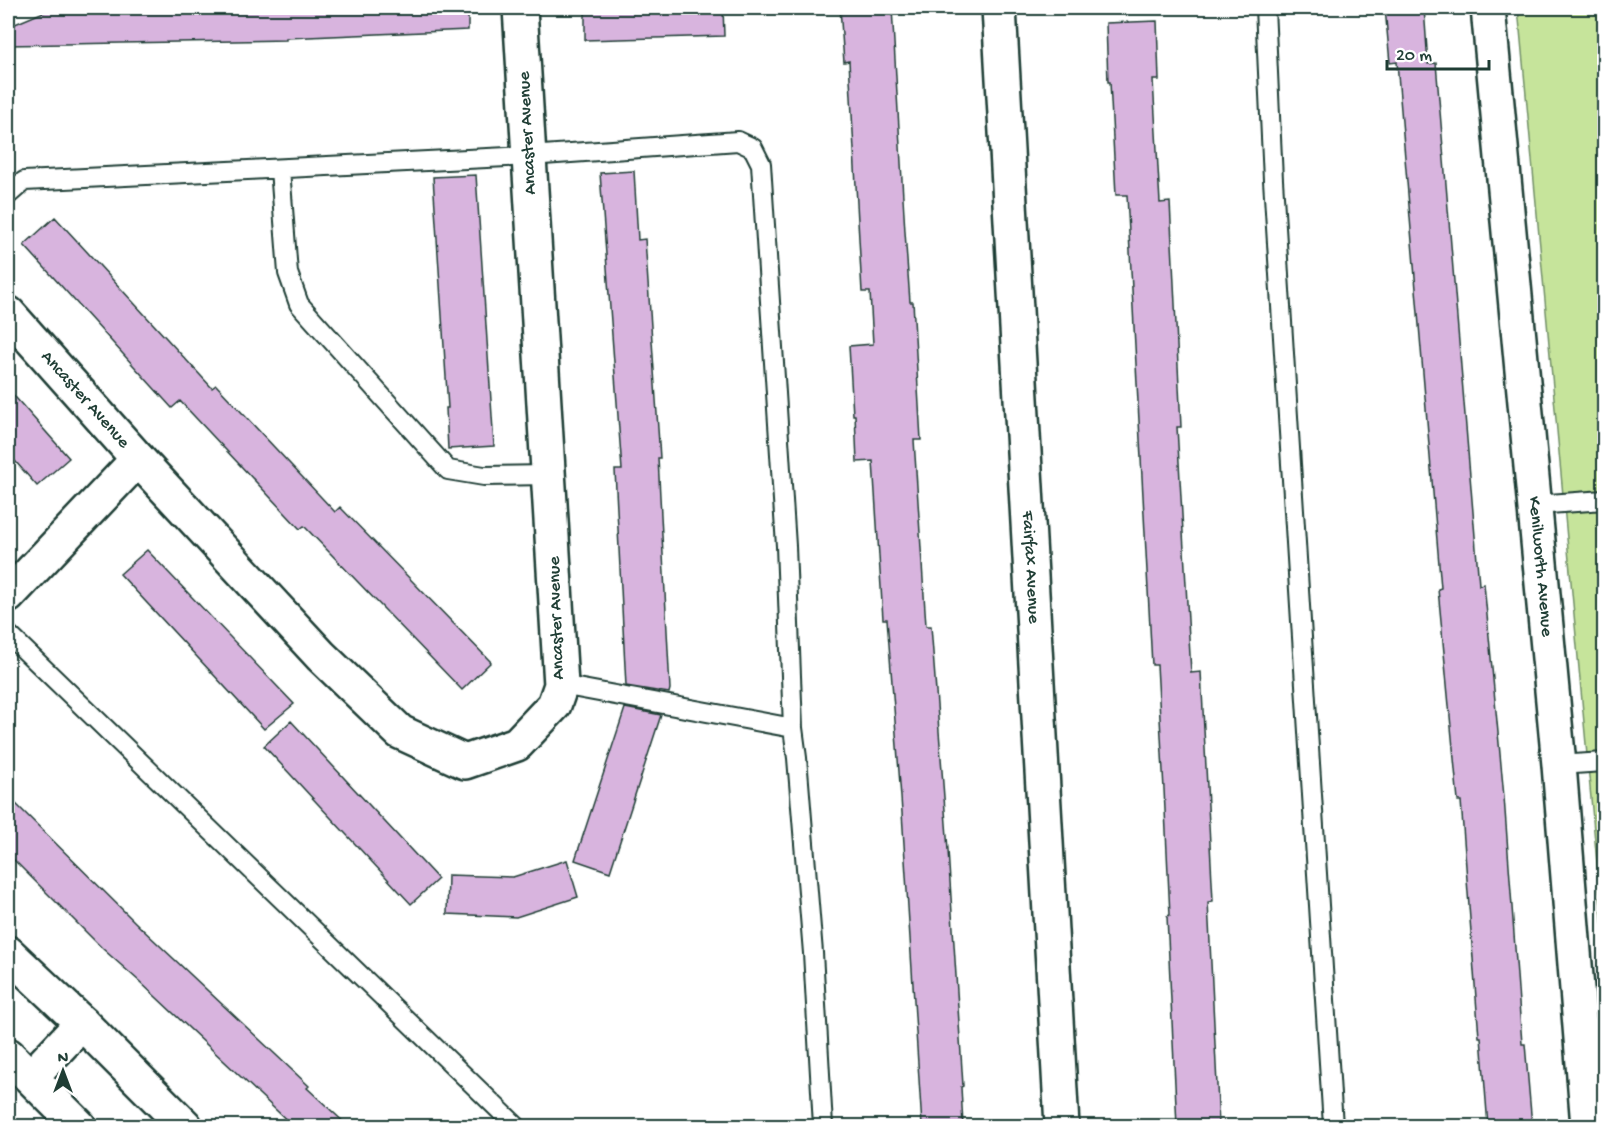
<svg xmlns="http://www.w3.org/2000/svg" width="1612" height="1134" font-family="'Gochi Hand',sans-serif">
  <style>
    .green { fill: #c6e49b; stroke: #729068; stroke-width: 1.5 }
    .building { fill: #d8b4de; stroke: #1f3d34; stroke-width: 1.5 }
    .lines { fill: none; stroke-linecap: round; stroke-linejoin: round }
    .lane-casing { stroke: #1f3d34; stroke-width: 22 }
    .street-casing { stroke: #1f3d34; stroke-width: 38 }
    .secondary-casing { stroke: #1f3d34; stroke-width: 38 }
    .lane { stroke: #fff; stroke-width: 18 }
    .street { stroke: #fff; stroke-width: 33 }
    .secondary { stroke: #fff; stroke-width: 33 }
    .labels { text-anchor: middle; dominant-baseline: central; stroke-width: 5; stroke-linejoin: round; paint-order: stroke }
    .street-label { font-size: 18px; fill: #1f3d34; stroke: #fff }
  </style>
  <rect width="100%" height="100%" fill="#fff"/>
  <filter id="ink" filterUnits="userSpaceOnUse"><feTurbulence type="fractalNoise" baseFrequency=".0167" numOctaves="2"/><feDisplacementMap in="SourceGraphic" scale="12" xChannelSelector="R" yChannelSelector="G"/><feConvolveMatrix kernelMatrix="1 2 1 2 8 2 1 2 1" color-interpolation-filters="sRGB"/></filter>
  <g filter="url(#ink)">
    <path class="green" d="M 1518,8 L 1604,8 L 1604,939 Z"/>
    <path class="building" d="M 53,8 L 468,8 L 468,30 L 286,38 L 286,40 L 8,45 L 8,27 Z
      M 585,8 L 723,8 L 724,36 L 585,40 Z
      M 840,8 L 892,8 L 905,232 L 910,302 L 913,302 L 921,440 L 914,440 L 926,626 L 931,626 L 948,850 L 963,1086 L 961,1087 L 963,1126 L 922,1126 L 901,797 L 887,619 L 883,619 L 873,461 L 857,462 L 855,415 L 853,415 L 849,346 L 873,344 L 870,292 L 862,292 L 849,61 L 844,62 Z
      M 1385,8 L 1424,8 L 1428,64 L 1436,63 L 1479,585 L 1484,584 L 1487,615 L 1504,797 L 1522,1044 L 1525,1044 L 1532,1126 L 1488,1126 L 1481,1037 L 1479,1037 L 1461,801 L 1458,801 L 1438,589 L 1441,588 L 1397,62 L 1390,63 Z
      M 1157,21 L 1159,80 L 1153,80 L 1160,203 L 1170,202 L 1181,427 L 1177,427 L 1191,673 L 1201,672 L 1213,901 L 1208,902 L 1219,1126 L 1177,1126 L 1167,916 L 1170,915 L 1164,789 L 1157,665 L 1152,665 L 1127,195 L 1116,195 L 1110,82 L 1108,82 L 1106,23 Z
      M 634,171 L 638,240 L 645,239 L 660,458 L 658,458 L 670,689 L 669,693 L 626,686 L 615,470 L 622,470 L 600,173 Z
      M 476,175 L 494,446 L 448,449 L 446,408 L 448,408 L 433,177 Z
      M 55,217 L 212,388 L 216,385 L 335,512 L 340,507 L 491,662 L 462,690 L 304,526 L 300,529 L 180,401 L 172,408 L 24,245 Z
      M 8,389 L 69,458 L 37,486 L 8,453 Z
      M 147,550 L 294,704 L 264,729 L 120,574 Z
      M 625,708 L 661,715 L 610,872 L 575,860 Z
      M 291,721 L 438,879 L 411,904 L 264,746 Z
      M 8,796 L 140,927 L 309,1086 L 307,1088 L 348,1126 L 293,1126 L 139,981 L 103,949 L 8,854 Z
      M 567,860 L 578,897 L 516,917 L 447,914 L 448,875 L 513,877 Z"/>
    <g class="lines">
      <g class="lane-casing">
        <path id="lane" d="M 1265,8 L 1273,180 L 1333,1126
          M 280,169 L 288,273 L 299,304 L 448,470 L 484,476 L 549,475
          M 8,195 L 24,181 L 529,156 L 738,141 L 753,148 L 761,164 L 786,546 L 793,728 L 797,758 L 813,953 L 823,1126
          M 1535,505 L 1604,500
          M 8,634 L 516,1126
          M 561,685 L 793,728
          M 1559,765 L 1604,762"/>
      </g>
      <g class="street-casing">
        <g id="street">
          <path id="s1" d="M 1488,8 L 1559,765 L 1588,1126"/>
          <path id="s2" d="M 8,313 L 138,459 L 321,656 L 400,732 L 465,762 L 517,744 L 554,705 L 561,685 L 520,8"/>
          <path d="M 8,596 L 138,459"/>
        </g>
      </g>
      <g class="secondary-casing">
        <g id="secondary">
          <path id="s3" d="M 999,8 L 1062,1126"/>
          <path d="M 8,953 L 82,1023 L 185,1126"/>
          <path d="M 8,1055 L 79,1126"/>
          <path d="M 31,1077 L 82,1023"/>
        </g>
      </g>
      <use href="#lane" class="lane"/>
      <use href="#street" class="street"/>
      <use href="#secondary" class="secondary"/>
    </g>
  </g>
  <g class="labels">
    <g class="street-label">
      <text transform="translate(528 133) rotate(-93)">Ancaster Avenue</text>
      <text stroke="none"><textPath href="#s2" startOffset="116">Ancaster Avenue</textPath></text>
      <text stroke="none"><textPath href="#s3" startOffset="560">Fairfax Avenue</textPath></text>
      <text stroke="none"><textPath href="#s1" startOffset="561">Kenilworth Avenue</textPath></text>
      <text transform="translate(557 618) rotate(-92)">Ancaster Avenue</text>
    </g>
  </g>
  <rect width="1612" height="1134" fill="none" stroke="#fff" stroke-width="30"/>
  <rect x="15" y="15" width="1582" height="1104" fill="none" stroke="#1f3d34" stroke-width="2" filter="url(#ink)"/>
  <g transform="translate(63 1071)" stroke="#ffffff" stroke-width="4.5" paint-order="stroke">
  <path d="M0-4.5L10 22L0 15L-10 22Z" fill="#1f3d34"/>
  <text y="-9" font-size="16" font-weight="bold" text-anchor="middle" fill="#1f3d34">N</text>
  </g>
  <path d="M1387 60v9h102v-9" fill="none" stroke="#1f3d34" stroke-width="3"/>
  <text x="1396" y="60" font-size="18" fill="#1f3d34" stroke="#ffffff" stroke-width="4.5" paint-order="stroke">20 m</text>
</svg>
